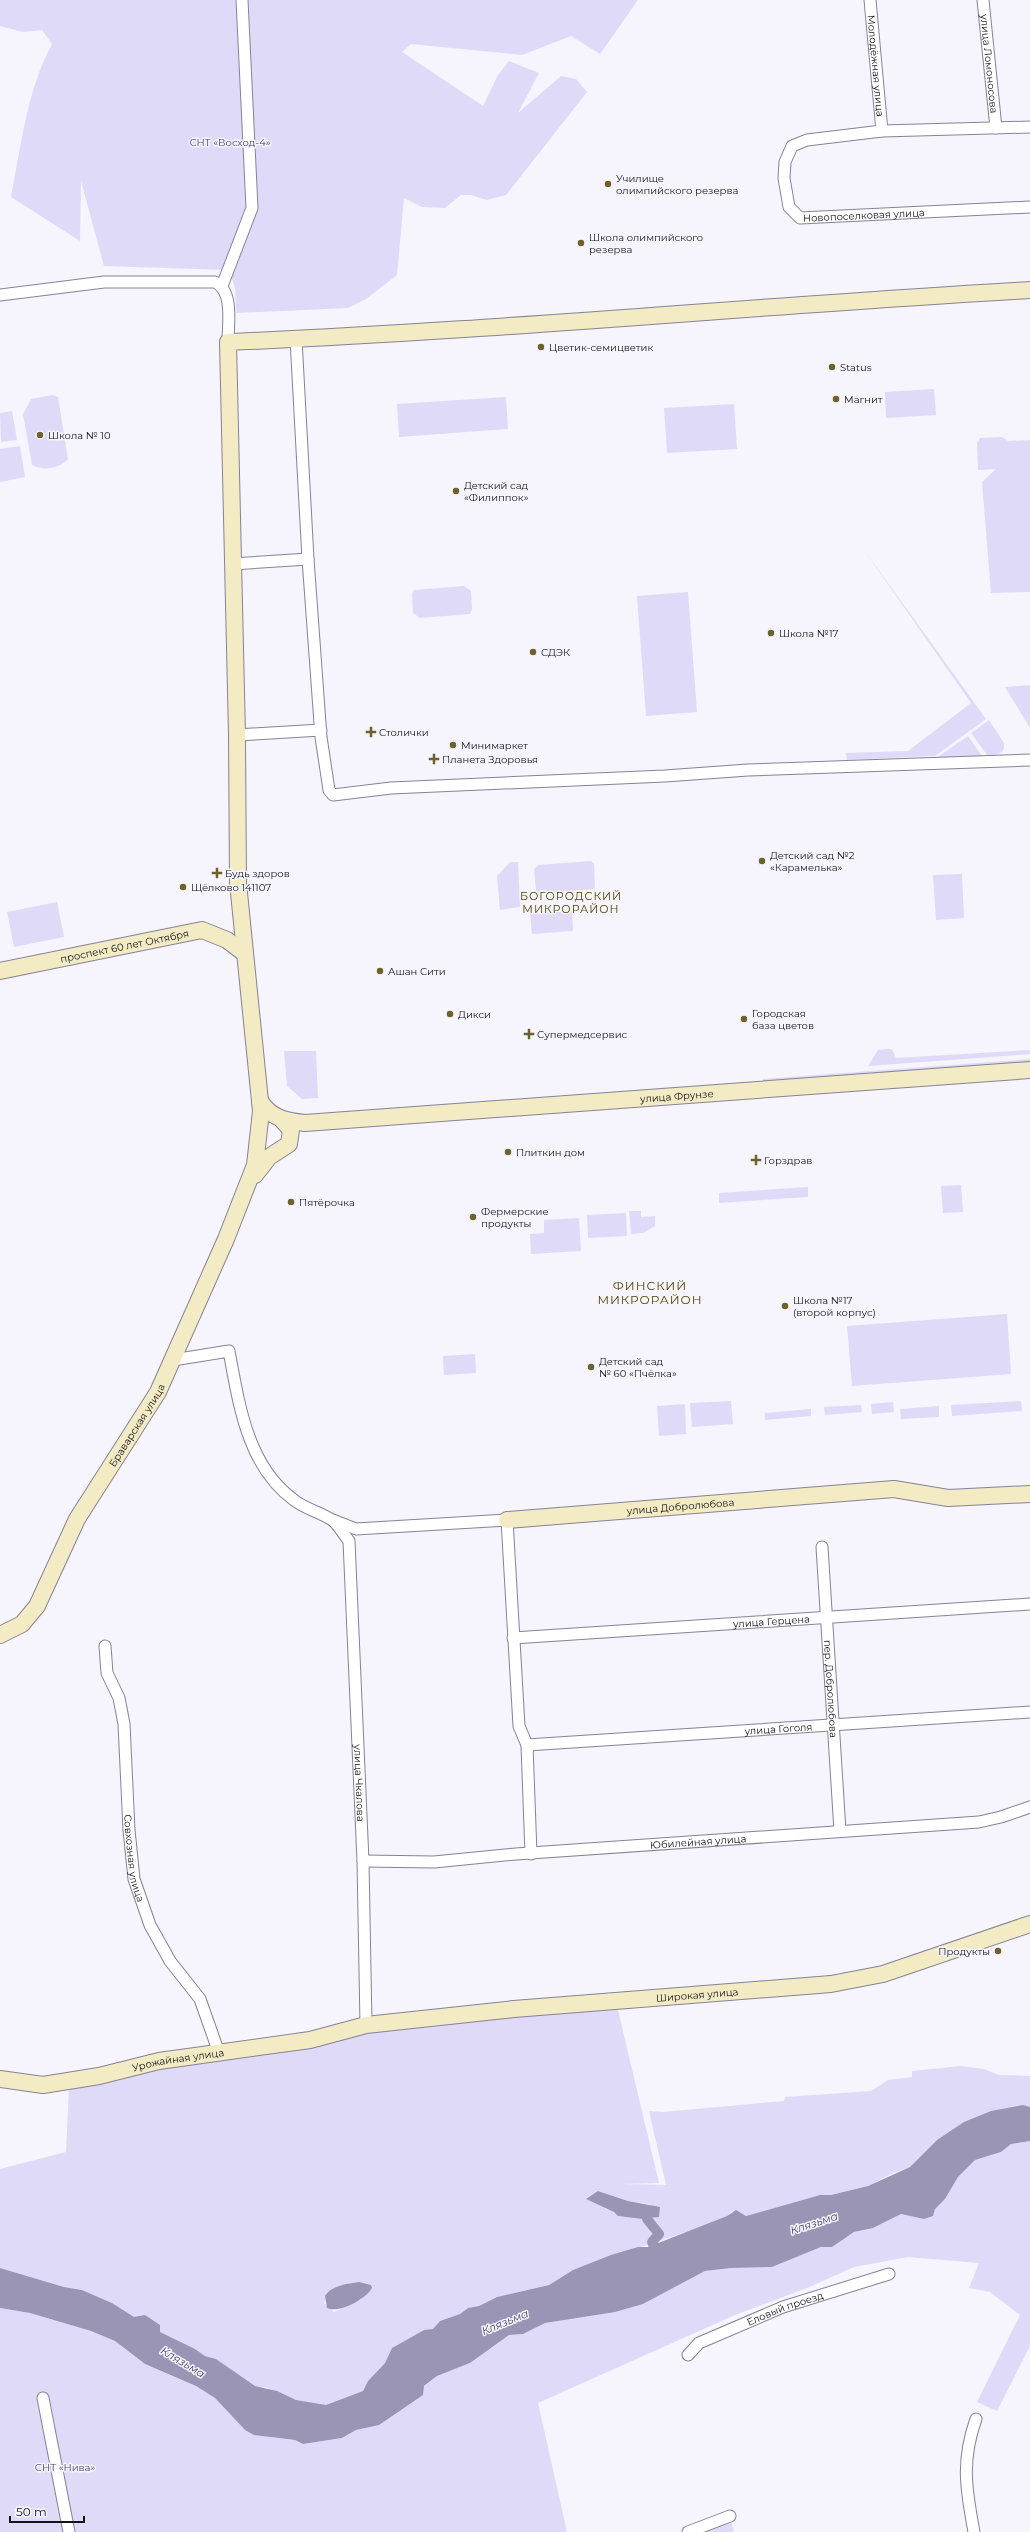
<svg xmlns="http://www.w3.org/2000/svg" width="1030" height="2532" font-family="Montserrat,sans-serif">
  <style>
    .green { fill: #e0daf9; fill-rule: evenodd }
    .water { fill: #9a95b5 }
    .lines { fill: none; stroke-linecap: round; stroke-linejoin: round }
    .canal { stroke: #9a95b5; stroke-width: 10 }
    .street-casing { stroke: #868297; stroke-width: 13 }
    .secondary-casing { stroke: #868297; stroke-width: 18 }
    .street { stroke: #fff; stroke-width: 11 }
    .secondary { stroke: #f3ebc4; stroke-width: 16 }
    .poi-dot { fill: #6d612e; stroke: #f6f4fd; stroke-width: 1.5 }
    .labels { text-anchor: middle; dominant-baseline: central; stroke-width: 3; stroke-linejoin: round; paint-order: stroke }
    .street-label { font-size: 10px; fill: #14121a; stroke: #f6f4fd }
    .park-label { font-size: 10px; fill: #4c4170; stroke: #f6f4fd }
    .poi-label { font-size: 10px; fill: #14121a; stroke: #f6f4fd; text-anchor: start }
    .neighbourhood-label { font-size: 11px; letter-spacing: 1px; fill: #504300; stroke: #f6f4fd }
    .water-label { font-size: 11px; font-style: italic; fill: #483d6b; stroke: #f6f4fd }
    .quarter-label { font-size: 12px; letter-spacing: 1px; fill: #504300; stroke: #f6f4fd }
  </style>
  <rect width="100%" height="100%" fill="#f6f4fd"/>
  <path class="green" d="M 0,0 L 638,0 L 600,54 L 571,36 L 522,55 L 411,44 L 402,52 L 483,106 L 498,75 L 509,61 L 539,73 L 518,113 L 561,76 L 576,79 L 587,92 L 506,195 L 487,200 L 471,195 L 461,195 L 445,208 L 422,207 L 404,198 L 397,275 L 366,299 L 348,308 L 236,313 L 235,288 L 229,270 L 104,266 L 81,181 L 80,241 L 11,197 C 21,146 27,90 52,44 L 42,30 L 23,32 L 0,26 Z
    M 934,389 L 936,415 L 886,418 L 885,392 Z
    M 53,395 L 58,397 L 68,459 C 59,469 44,471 32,465 L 23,414 L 31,399 Z
    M 506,397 L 508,429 L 399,437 L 397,404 Z
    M 734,404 L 737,449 L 667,453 L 664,408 Z
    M 12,411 L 17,440 L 1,442 L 0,413 Z
    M 1002,437 L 1008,441 L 1030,440 L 1030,592 L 991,593 L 982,482 L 996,469 L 978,470 L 977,443 L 980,438 Z
    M 20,446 L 25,477 L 0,482 L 0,449 Z
    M 862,547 L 986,719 L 935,756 L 847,760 L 846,753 L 908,751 L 971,703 Z
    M 464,586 L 471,591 L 472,609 L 470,614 L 420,618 L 413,613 L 412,594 L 414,590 Z
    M 688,592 L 697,712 L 646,716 L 637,596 Z
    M 1030,685 L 1030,728 L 1005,687 Z
    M 989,720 L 1004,743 C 1005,755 996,755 987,755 L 971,733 Z
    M 968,736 L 982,756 L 936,758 Z
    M 591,861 L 594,864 L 595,889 L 540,893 L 536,891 L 534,869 L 538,865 Z
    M 510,862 L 518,862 L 520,907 L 500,910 L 497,876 Z
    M 962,874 L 964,918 L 936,920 L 933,875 Z
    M 57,902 L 64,937 L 14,947 L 7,912 Z
    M 572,911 L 573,931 L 532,934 L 530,914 Z
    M 889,1049 L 892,1049 L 896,1058 L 1030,1050 L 1030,1054 L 868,1066 L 878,1050 Z
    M 284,1051 L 316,1051 L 318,1098 L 302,1099 L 287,1086 Z
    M 1030,1059 L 1030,1064 L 782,1080 L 763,1083 L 763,1079 Z
    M 961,1185 L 963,1212 L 943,1213 L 941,1186 Z
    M 808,1187 L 808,1197 L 719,1203 L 719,1193 Z
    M 629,1211 L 641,1211 L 641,1217 L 655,1216 L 655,1226 L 643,1233 L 631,1234 Z
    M 626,1213 L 627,1236 L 588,1238 L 587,1215 Z
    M 579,1218 L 581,1251 L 531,1254 L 530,1234 L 544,1233 L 544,1220 Z
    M 1007,1314 L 1011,1374 L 852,1386 L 847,1326 Z
    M 475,1354 L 476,1373 L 444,1375 L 443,1356 Z
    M 731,1401 L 733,1424 L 692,1427 L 690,1403 Z
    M 1021,1401 L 1022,1411 L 952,1416 L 951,1405 Z
    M 893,1402 L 894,1412 L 872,1414 L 871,1404 Z
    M 685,1404 L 686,1434 L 659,1436 L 657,1406 Z
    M 861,1405 L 862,1412 L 825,1415 L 824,1407 Z
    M 939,1406 L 939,1417 L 901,1419 L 900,1409 Z
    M 811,1409 L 811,1416 L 765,1420 L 765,1413 Z
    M 617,2006 L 659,2183 L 623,2184 L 666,2185 L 649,2111 L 663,2112 L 784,2101 L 785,2097 L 871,2091 L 888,2080 L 912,2077 L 912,2071 L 961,2066 L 984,2069 L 999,2075 L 1030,2076 L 1030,2107 L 1023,2105 L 937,2140 L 910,2167 L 893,2173 L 868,2186 L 831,2195 L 820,2195 L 746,2216 L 732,2211 L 727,2216 L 700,2227 L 573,2270 L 549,2285 L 497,2297 L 479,2306 L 468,2308 L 460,2314 L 440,2321 L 433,2330 L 424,2330 L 392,2348 L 385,2363 L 368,2381 L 363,2391 L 326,2405 L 320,2405 L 296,2400 L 265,2387 L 255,2387 L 216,2359 L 205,2356 L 195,2349 L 166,2337 L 121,2311 L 112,2303 L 82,2290 L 64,2287 L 0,2268 L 0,2169 L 66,2152 L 69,2089 L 157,2067 L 371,2032 ZM 598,2191 L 628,2201 L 650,2204 L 659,2217 L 647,2219 L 606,2209 ZM 359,2282 L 362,2299 L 334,2312 L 324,2303 L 328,2292 L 338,2286 Z
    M 1030,2141 L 1030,2346 L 997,2411 L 977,2402 L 1020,2315 L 990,2292 L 969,2288 L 979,2263 L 908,2257 L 854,2267 L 807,2288 L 735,2315 L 538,2403 L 567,2532 L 0,2532 L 0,2308 L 30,2313 L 91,2331 L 115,2341 L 145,2364 L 196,2386 L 215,2398 L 245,2430 L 269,2437 L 295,2440 L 303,2444 L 342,2438 L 356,2430 L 379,2424 L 437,2376 L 470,2363 L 509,2335 L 523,2334 L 545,2323 L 643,2304 L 705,2271 L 731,2268 L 772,2267 L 821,2247 L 832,2247 L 854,2232 L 873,2228 L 901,2214 L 924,2219 L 945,2199 L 958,2177 L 975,2160 L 1001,2152 L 1011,2144 Z
    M 730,2516 L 734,2532 L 688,2532 Z"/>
  <path class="water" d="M 1023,2105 L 1030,2107 L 1030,2141 L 1011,2144 L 1001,2152 L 975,2160 L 958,2177 L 945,2199 L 935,2209 L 933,2216 L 924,2219 L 901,2214 L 873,2228 L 854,2232 L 832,2247 L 821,2247 L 772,2267 L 731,2268 L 705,2271 L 643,2304 L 615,2312 L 545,2323 L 523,2334 L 509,2335 L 470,2363 L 437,2376 L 424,2386 L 423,2395 L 379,2425 L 356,2430 L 342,2438 L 303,2444 L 295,2440 L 254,2435 L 245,2430 L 215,2398 L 196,2386 L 145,2364 L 115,2341 L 91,2331 L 30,2313 L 0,2308 L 0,2268 L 64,2287 L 82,2290 L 112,2303 L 134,2317 L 145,2315 L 160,2325 L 160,2332 L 195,2349 L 205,2356 L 216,2359 L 255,2386 L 277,2391 L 296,2400 L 326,2405 L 363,2391 L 368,2381 L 385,2363 L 392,2348 L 424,2330 L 433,2329 L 440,2321 L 460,2314 L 468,2308 L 479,2306 L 497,2297 L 549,2285 L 573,2270 L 611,2255 L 638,2247 L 648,2247 L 727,2216 L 736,2210 L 746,2216 L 820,2195 L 831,2195 L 868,2186 L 910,2167 L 937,2140 L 964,2122 L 991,2111 Z
    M 598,2191 L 628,2201 L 660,2207 L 659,2217 L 643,2219 L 618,2216 L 614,2212 L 586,2199 Z
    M 359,2282 L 371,2285 L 372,2288 C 366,2299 339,2314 327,2308 L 325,2296 C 332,2285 347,2284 359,2282 Z"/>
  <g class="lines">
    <path class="canal" d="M 647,2219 L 659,2234 L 652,2242 L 658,2257"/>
    <g class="street-casing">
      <g id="street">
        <path id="s1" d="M 870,0 L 882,131"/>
        <path id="s2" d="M 983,0 L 996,128"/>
        <path id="s3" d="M 1030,127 L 882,131 L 807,140 L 792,146 L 785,162 L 784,178 L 789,207 L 800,218 L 1030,207"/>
        <path d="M 222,286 L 252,208 L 242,0"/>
        <path d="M 0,295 L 104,282 L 215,282 C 234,291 228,324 228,342"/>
        <path d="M 296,339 L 308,559 L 321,737 L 329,790 L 333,795 L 391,788 L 665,776 L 748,770 L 1030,760"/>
        <path d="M 233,564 L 308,559"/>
        <path d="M 237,735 L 321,730"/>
        <path id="s4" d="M 173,1360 L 229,1351 C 239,1404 247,1466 294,1500 C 305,1509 320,1512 332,1520 C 338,1524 344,1535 349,1541 L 363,1861 L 366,2025"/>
        <path d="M 333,1520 L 356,1529 L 507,1520 L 519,1726 L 527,1745 L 531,1854"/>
        <path id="s5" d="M 822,1547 L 840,1831"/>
        <path id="s6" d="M 513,1638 L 1030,1604"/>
        <path id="s7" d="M 105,1646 L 107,1673 L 119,1698 L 124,1724 L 129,1830 L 134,1879 L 150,1925 L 170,1961 L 200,1999 L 219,2053"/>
        <path id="s8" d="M 527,1745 L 1030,1712"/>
        <path id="s9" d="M 363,1861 L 434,1862 L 516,1854 L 979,1822 L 1001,1817 L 1030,1807"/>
        <path id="s10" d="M 688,2355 L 699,2343 L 783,2307 L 889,2274"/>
        <path d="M 43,2398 L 69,2532"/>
        <path d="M 688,2532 L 730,2516"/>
        <path d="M 974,2532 C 966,2489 961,2461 976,2419"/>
      </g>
    </g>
    <g class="secondary-casing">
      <g id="secondary">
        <path id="s11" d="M 0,971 L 202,930 L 227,940 L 244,953"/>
        <path id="s12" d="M 260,1101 C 271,1118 285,1121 305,1123 L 1030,1070"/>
        <path d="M 255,1175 L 269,1157 L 289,1144 L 291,1130 L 282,1120"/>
        <path id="s13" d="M 507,1520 L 894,1489 L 948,1498 L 1030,1494"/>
        <path id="s14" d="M 0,1635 L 22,1624 L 37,1606 L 77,1519 L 158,1392 L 226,1239 L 255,1165 L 261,1111 L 238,883 L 237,735 L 228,342 C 496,331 763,305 1030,290"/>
        <path id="s15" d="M 0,2079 L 43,2085 L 99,2076 L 159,2061 L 310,2040 L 366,2025 L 514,2009 L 831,1984 L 883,1974 L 1030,1924"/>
      </g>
    </g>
    <use href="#street" class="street"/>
    <use href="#secondary" class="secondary"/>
  </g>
  <g class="poi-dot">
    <circle cx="608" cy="184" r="4"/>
    <circle cx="581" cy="243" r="4"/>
    <circle cx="541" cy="347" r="4"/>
    <circle cx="832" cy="367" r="4"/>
    <circle cx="836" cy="399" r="4"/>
    <circle cx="40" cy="435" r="4"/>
    <circle cx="456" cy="491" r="4"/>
    <circle cx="771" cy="633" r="4"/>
    <circle cx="533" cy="652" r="4"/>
    <path d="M369 726h4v4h4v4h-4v4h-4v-4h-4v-4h4z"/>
    <circle cx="453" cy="745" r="4"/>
    <path d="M432 753h4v4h4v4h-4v4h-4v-4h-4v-4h4z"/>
    <circle cx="762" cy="861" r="4"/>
    <path d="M215 867h4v4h4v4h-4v4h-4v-4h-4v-4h4z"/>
    <circle cx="183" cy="887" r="4"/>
    <circle cx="380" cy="971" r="4"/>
    <circle cx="450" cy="1014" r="4"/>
    <circle cx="744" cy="1019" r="4"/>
    <path d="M527 1028h4v4h4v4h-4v4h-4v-4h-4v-4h4z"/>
    <circle cx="508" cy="1152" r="4"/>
    <path d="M754 1154h4v4h4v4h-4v4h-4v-4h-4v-4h4z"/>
    <circle cx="291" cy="1202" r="4"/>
    <circle cx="473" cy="1217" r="4"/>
    <circle cx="785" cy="1306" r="4"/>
    <circle cx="591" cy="1367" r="4"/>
    <circle cx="998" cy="1951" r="4"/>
  </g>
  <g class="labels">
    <g class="street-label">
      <text stroke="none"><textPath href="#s2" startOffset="64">улица Ломоносова</textPath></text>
      <text stroke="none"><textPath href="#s1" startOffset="66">Молодёжная улица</textPath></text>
      <text stroke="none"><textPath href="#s3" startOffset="382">Новопоселковая улица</textPath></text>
      <text stroke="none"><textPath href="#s11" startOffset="127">проспект 60 лет Октября</textPath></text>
      <text stroke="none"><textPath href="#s12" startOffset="425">улица Фрунзе</textPath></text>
      <text stroke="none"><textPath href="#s14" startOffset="255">Браварская улица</textPath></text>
      <text stroke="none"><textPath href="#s13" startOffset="174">улица Добролюбова</textPath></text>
      <text stroke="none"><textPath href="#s6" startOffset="259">улица Герцена</textPath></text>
      <text stroke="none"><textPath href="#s5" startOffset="142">пер. Добролюбова</textPath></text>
      <text stroke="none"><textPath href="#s8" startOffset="252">улица Гоголя</textPath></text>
      <text stroke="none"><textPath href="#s4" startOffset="536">улица Чкалова</textPath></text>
      <text stroke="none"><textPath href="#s9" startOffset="336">Юбилейная улица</textPath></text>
      <text stroke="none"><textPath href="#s7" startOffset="216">Совхозная улица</textPath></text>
      <text stroke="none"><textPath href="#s15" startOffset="705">Широкая улица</textPath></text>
      <text stroke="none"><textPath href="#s15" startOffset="181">Урожайная улица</textPath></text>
      <text stroke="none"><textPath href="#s10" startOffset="109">Еловый проезд</textPath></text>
    </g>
    <g class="park-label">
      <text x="230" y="142">СНТ «Восход-4»</text>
      <text x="65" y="2467">СНТ «Нива»</text>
    </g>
    <g class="poi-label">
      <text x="616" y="178">Училище<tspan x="616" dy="12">олимпийского резерва</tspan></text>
      <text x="589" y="237">Школа олимпийского<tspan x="589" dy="12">резерва</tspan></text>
      <text x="549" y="347">Цветик-семицветик</text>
      <text x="840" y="367">Status</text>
      <text x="844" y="399">Магнит</text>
      <text x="48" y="435">Школа № 10</text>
      <text x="464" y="485">Детский сад<tspan x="464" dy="12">«Филиппок»</tspan></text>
      <text x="779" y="633">Школа №17</text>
      <text x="541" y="652">СДЭК</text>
      <text x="379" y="732">Столички</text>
      <text x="461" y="745">Минимаркет</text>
      <text x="442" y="759">Планета Здоровья</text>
      <text x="770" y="855">Детский сад №2<tspan x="770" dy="12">«Карамелька»</tspan></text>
      <text x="225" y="873">Будь здоров</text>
      <text x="191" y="887">Щёлково 141107</text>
      <text x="388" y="971">Ашан Сити</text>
      <text x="752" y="1013">Городская<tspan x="752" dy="12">база цветов</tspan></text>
      <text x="458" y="1014">Дикси</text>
      <text x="537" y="1034">Супермедсервис</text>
      <text x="516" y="1152">Плиткин дом</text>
      <text x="764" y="1160">Горздрав</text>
      <text x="299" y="1202">Пятёрочка</text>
      <text x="481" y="1211">Фермерские<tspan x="481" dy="12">продукты</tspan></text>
      <text x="793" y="1300">Школа №17<tspan x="793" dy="12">(второй корпус)</tspan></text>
      <text x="599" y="1361">Детский сад<tspan x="599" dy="12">№ 60 «Пчёлка»</tspan></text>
      <text x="990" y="1951" text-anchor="end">Продукты</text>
    </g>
    <g class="neighbourhood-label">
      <text x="571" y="896">БОГОРОДСКИЙ<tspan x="571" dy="13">МИКРОРАЙОН</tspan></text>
    </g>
    <g class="water-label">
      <text transform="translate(814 2223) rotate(-18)">Клязьма</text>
      <text transform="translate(505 2322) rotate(-22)">Клязьма</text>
      <text transform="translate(183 2362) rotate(31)">Клязьма</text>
    </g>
    <g class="quarter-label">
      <text x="650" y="1285">ФИНСКИЙ<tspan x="650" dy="14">МИКРОРАЙОН</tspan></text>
    </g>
  </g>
  <path d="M10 2516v6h74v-6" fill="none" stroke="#14121a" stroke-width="2"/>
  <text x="16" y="2516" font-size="12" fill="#14121a" stroke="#f6f4fd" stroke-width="3" paint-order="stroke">50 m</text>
</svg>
